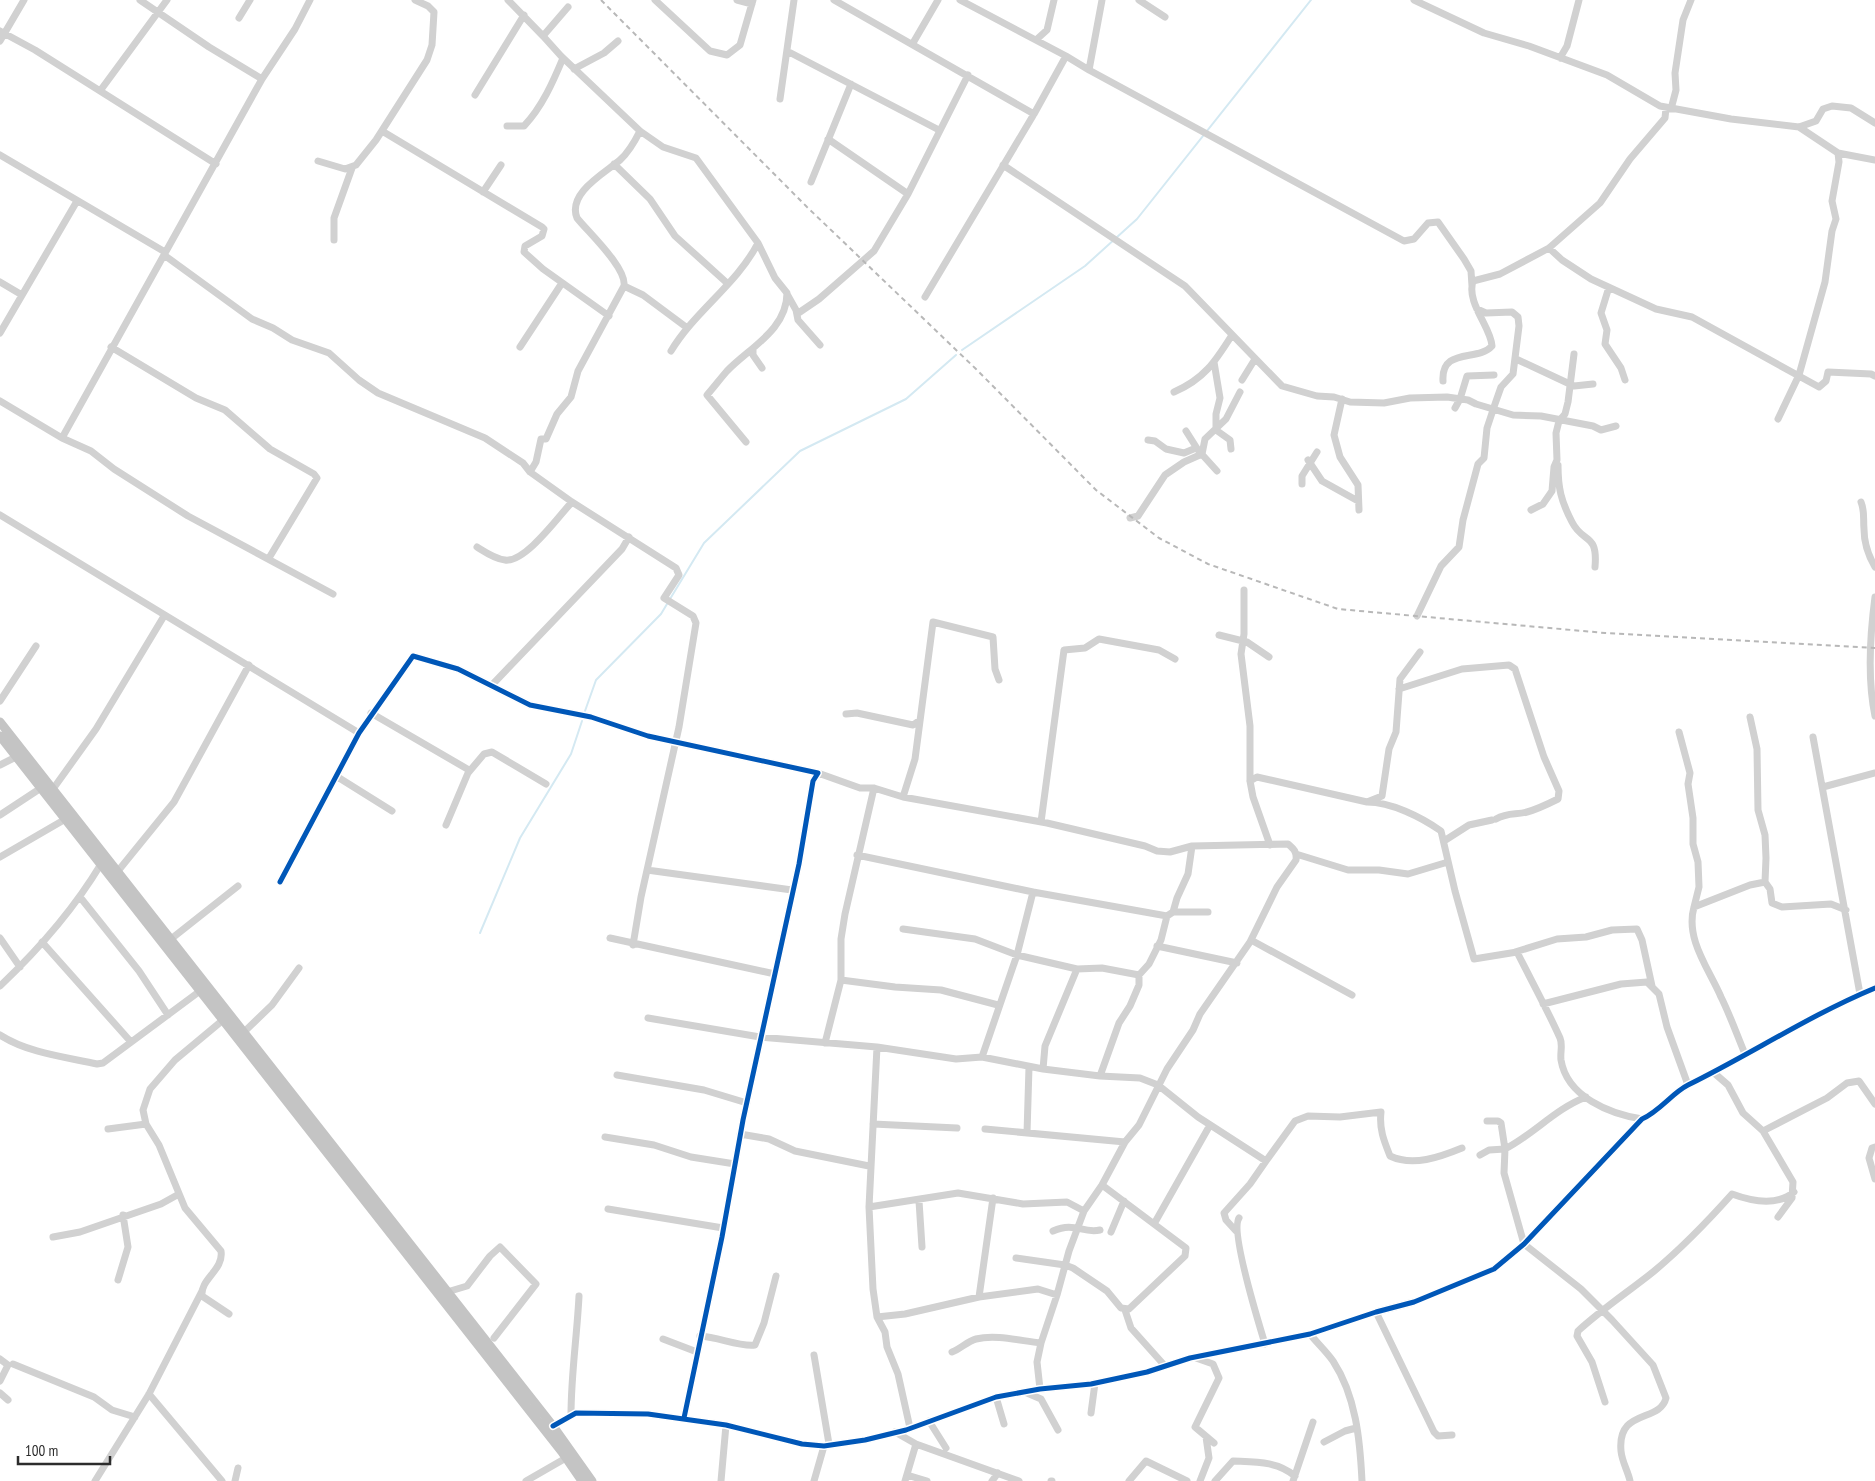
<svg xmlns="http://www.w3.org/2000/svg" width="1875" height="1481" font-family="'PT Sans Narrow',sans-serif">
  <style>
    .lines { fill: none; stroke-linecap: round; stroke-linejoin: round }
    .stream { stroke: #d4e9f2; stroke-width: 2 }
    .minor { stroke: #d1d1d1; stroke-width: 7 }
    .major { stroke: #c4c4c4; stroke-width: 9 }
    .rail { stroke: #b8b8b8; stroke-width: 2; stroke-dasharray: 5 4; stroke-linecap: butt }
    .cycleway-casing { stroke: #fff; stroke-width: 8 }
    .cycleway { stroke: #0057b8; stroke-width: 5 }
  </style>
  <rect width="100%" height="100%" fill="#fff"/>
  <g class="lines">
    <path class="stream" d="M 962,350 L 1085,266 L 1137,219 L 1311,0
      M 670,599 L 704,543 L 800,451 L 906,399 L 956,355
      M 585,711 L 596,680 L 661,614 L 667,604
      M 480,933 L 520,838 L 571,754 L 582,721"/>
    <path class="minor" d="M 140,0 L 209,47 L 262,79
      M 508,0 L 543,36 L 568,7
      M 655,0 L 710,51 L 727,55 L 740,45 L 753,0
      M 737,0 L 752,4
      M 834,0 L 1034,114 L 925,297
      M 960,0 L 1066,56 L 1089,70 L 1102,0
      M 1139,0 L 1165,17
      M 1414,0 L 1484,33 L 1529,46 L 1607,75 L 1660,106 L 1731,119 L 1799,127 L 1816,121 L 1823,109 L 1832,106 L 1851,108 L 1875,123
      M 239,18 L 250,0
      M 0,31 L 35,50 L 216,164
      M 543,36 L 561,56 L 640,131 L 663,147 L 696,158 L 758,243 C 737,284 695,311 671,351
      M 1036,40 L 1047,30 L 1054,0
      M 0,41 L 24,0
      M 913,43 L 938,0
      M 787,51 L 939,130
      M 1560,58 L 1567,46 L 1579,0
      M 574,69 L 604,53 L 618,41
      M 1089,70 L 1404,241 L 1414,239 L 1428,223 L 1438,222 L 1464,259 L 1471,271 L 1472,286
      M 100,91 L 167,0
      M 475,95 L 524,15
      M 780,99 L 794,0
      M 1671,109 L 1676,90 L 1675,73 L 1683,20 L 1691,0
      M 1034,114 L 1066,56
      M 507,126 L 524,126 C 542,107 553,82 563,58
      M 382,131 L 542,227 L 544,229 L 542,236 L 525,246 L 524,252 L 543,269 L 609,316
      M 828,139 L 908,194
      M 1838,153 L 1875,160
      M 0,155 L 165,252
      M 318,161 L 345,169 L 356,165 L 376,140 L 427,60 L 432,45 L 434,12 L 428,6 L 415,0
      M 614,164 L 650,199 L 675,236 L 727,283
      M 1003,165 L 1185,286 L 1282,386 L 1317,396 L 1334,397 L 1350,402 L 1384,403 L 1410,398 L 1447,397 L 1468,400 L 1476,404 L 1513,415 L 1541,416 L 1593,426 L 1601,430 L 1616,426
      M 811,182 L 851,84
      M 483,192 L 501,165
      M 334,240 L 334,218 L 352,168
      M 1549,248 L 1562,260 L 1591,279 L 1656,309 L 1692,317 L 1819,387 L 1826,381 L 1828,372 L 1871,374 L 1875,376
      M 164,255 L 252,319 L 273,328 L 292,340 L 329,353 L 359,380 L 378,393 L 485,438 L 523,463 L 530,472 L 572,502 L 676,568 L 679,575 L 664,598 L 693,616 L 696,623 L 679,727 L 641,897 L 633,945
      M 0,282 L 22,295
      M 624,286 L 643,295 L 686,327
      M 1609,287 L 1601,313 L 1607,330 L 1605,344 L 1621,368 L 1625,380
      M 787,294 L 796,310 L 798,320 L 820,345
      M 797,314 L 819,299 L 874,251 L 908,194 L 968,75
      M 0,333 L 77,201
      M 111,347 L 196,398 L 225,410 L 270,449 L 314,474 L 317,478 L 269,558
      M 520,347 L 562,283
      M 753,349 L 753,355 L 762,368
      M 1516,359 L 1574,386 L 1593,384
      M 1214,362 L 1220,398 L 1216,414 L 1216,430 L 1230,440 L 1231,449
      M 1242,380 L 1255,359
      M 1443,381 C 1441,347 1478,362 1492,346 C 1491,327 1466,303 1473,281 L 1500,274 L 1549,248 L 1600,203 L 1630,159 L 1665,118 L 1666,108
      M 1174,392 C 1204,379 1215,362 1232,335
      M 1342,399 L 1334,435 L 1340,457 L 1358,485 L 1359,510
      M 0,401 L 62,438 L 262,79 L 295,29 L 310,0
      M 1455,408 L 1460,399 L 1467,376 L 1494,375
      M 1778,419 L 1799,375 L 1825,282 L 1832,231 L 1836,219 L 1832,201 L 1839,162 L 1838,153 L 1799,127
      M 1186,431 L 1198,450 L 1217,471
      M 62,438 L 91,451 L 114,469 L 188,516 L 333,594
      M 1148,440 L 1155,441 L 1166,449 L 1184,453 L 1196,448
      M 746,442 L 707,395 C 714,387 720,379 727,371 C 749,348 787,330 787,293 L 775,278 L 758,243
      M 1308,460 L 1322,481 L 1358,501
      M 1558,465 C 1558,488 1561,501 1572,522 C 1583,544 1598,532 1595,567
      M 530,472 L 536,462 L 541,439 L 546,439 L 557,414 L 571,397 L 578,371 L 624,286 C 627,268 588,232 577,218 C 567,193 605,173 620,160 C 629,152 635,141 640,131
      M 1302,484 L 1302,476 L 1317,452
      M 1861,502 C 1865,512 1863,518 1864,529 C 1864,543 1868,555 1875,567
      M 1531,510 L 1543,504 L 1552,491 L 1554,467 L 1557,460 L 1556,433 L 1559,421 L 1565,414 L 1568,402 L 1574,354
      M 0,515 L 359,733
      M 1130,518 L 1138,516 L 1165,475 L 1184,462 L 1202,454 L 1205,439 L 1226,419 L 1240,392
      M 477,547 C 485,552 495,559 505,560 C 525,563 558,517 572,502
      M 1244,590 L 1244,634 L 1241,654 L 1250,726 L 1250,781 L 1253,797 L 1270,845
      M 1875,597 C 1870,635 1867,678 1875,716
      M 1417,616 L 1441,566 L 1459,547 L 1463,520 L 1478,464 L 1484,458 L 1487,428 L 1495,404 L 1501,387 L 1513,374 L 1519,326 L 1518,317 L 1512,312 L 1486,313 L 1477,309
      M 1219,635 L 1247,642 L 1269,657
      M 491,686 L 622,549 L 629,537
      M 1399,689 L 1462,669 L 1509,665 L 1515,669 L 1544,757 L 1559,791 L 1558,799 C 1548,804 1538,809 1527,812 C 1515,815 1508,812 1496,819
      M 0,701 L 36,646
      M 371,713 L 469,770 L 468,773
      M 846,714 L 857,713 L 913,725 L 920,720
      M 1679,732 L 1690,773 L 1688,784 L 1693,818 L 1693,844 L 1698,862 L 1699,887 L 1694,907
      M 1813,737 L 1860,994
      M 0,765 L 16,757
      M 818,773 L 860,788 L 874,788 L 903,797 L 1047,823 L 1145,846 L 1157,851 L 1170,852 L 1192,846 L 1288,844 C 1294,849 1297,852 1296,860 L 1277,887 L 1250,942 L 1200,1014 L 1193,1030 L 1167,1069 L 1139,1125 L 1125,1142 L 1102,1185 L 1084,1211 L 1069,1251 L 1057,1295 L 1038,1289 L 979,1297 L 905,1314 L 877,1317 L 885,1332 L 887,1347 L 898,1374 L 910,1428
      M 336,776 L 392,811
      M 1250,781 L 1257,777 L 1367,802 L 1382,796 L 1389,749 L 1396,732 L 1400,679 L 1420,652
      M 1823,787 L 1875,773
      M 53,789 L 96,729 L 164,616
      M 903,797 L 915,759 L 933,622 L 993,637 L 995,669 L 999,680
      M 1367,802 C 1391,802 1421,817 1441,831 L 1455,891 L 1474,959 L 1517,952 C 1531,980 1547,1009 1560,1038 C 1563,1045 1560,1052 1561,1060 C 1567,1097 1610,1114 1642,1119
      M 0,815 L 41,788
      M 1041,822 L 1064,650 L 1085,648 L 1099,639 L 1159,650 L 1175,659
      M 446,825 L 468,773 L 484,754 L 492,752 L 546,784
      M 1444,841 L 1469,825 L 1492,820
      M 1192,846 L 1188,874 L 1177,898 L 1173,912 L 1167,916 L 1161,940 L 1149,964 L 1139,975 L 1139,985 L 1130,1006 L 1119,1023 L 1100,1076 L 1140,1078 L 1158,1085 L 1198,1117 L 1266,1161 L 1295,1121 L 1308,1116 L 1340,1117 L 1381,1112 C 1379,1129 1384,1141 1390,1156 C 1413,1167 1440,1157 1462,1148
      M 1296,854 L 1348,870 L 1379,870 L 1408,874 L 1448,862
      M 857,855 L 1033,892 L 1167,916
      M 0,857 L 69,817
      M 647,870 L 792,890
      M 118,871 L 174,802 L 249,665
      M 280,882 L 359,733 L 413,656 L 458,669 L 530,705 L 591,717 L 648,736 L 818,773 L 813,781 L 799,864 L 743,1120 L 722,1237 L 684,1418
      M 1765,882 L 1770,889 L 1772,903 L 1782,907 L 1831,904 L 1846,910
      M 80,897 L 139,971 L 168,1015
      M 1173,912 L 1208,912
      M 903,929 L 975,939 L 1017,955 L 1077,969 L 1102,968 L 1139,975
      M 0,938 L 20,967
      M 610,938 L 775,974
      M 171,939 L 238,886
      M 1251,940 L 1352,995
      M 42,942 L 131,1042
      M 1157,946 L 1237,963
      M 1515,952 L 1557,939 L 1586,937 L 1612,930 L 1637,929 L 1642,940 L 1652,986
      M 841,980 L 895,987 L 941,990 L 998,1005
      M 0,986 C 38,950 74,909 101,864
      M 1543,1004 L 1621,984 L 1647,982 L 1659,994 L 1667,1027 L 1688,1085
      M 648,1018 L 760,1037 L 877,1047 L 956,1059 L 982,1057 L 1043,1069 L 1100,1076
      M 223,1020 L 175,1060 L 150,1089 L 143,1110 L 146,1124 L 159,1145 L 185,1208 L 221,1251 C 224,1270 200,1279 202,1296 L 229,1314
      M 244,1032 L 272,1005 L 299,968
      M 0,1035 C 28,1053 65,1057 97,1064 L 103,1063 L 200,991
      M 825,1043 L 841,980 L 841,939 L 845,914 L 874,788
      M 1745,1054 C 1737,1035 1730,1015 1721,997 C 1709,969 1685,939 1694,907 L 1750,885 L 1765,882 L 1766,858 L 1765,835 L 1758,810 L 1757,749 L 1750,717
      M 982,1057 L 1017,955 L 1033,892
      M 1043,1069 L 1045,1046 L 1077,969
      M 1713,1072 L 1728,1085 L 1743,1113 L 1763,1131 L 1793,1182 L 1792,1198 L 1778,1217
      M 617,1075 L 704,1090 L 747,1103
      M 1487,1121 L 1498,1121 L 1501,1123 L 1505,1149 C 1534,1134 1555,1109 1586,1097
      M 873,1124 L 957,1128
      M 108,1129 L 146,1124
      M 985,1129 L 1125,1142
      M 1763,1131 L 1827,1098 L 1847,1083 L 1859,1081 L 1875,1104
      M 1027,1133 L 1029,1067
      M 740,1134 L 769,1139 L 795,1151 L 869,1166
      M 605,1137 L 654,1145 L 691,1157 L 735,1164
      M 1875,1147 L 1872,1148 L 1869,1158 L 1875,1179
      M 1480,1155 L 1489,1150 L 1505,1149 L 1504,1173 L 1524,1244 L 1581,1289 L 1612,1320 L 1653,1365 L 1666,1398 C 1660,1423 1617,1408 1621,1451 C 1622,1462 1628,1471 1630,1481
      M 919,1201 L 922,1247
      M 869,1207 L 958,1193 L 1023,1204 L 1067,1202 L 1084,1211
      M 608,1209 L 723,1228
      M 1239,1218 C 1230,1231 1259,1324 1265,1344
      M 1154,1224 L 1210,1125
      M 1053,1231 C 1075,1221 1082,1234 1100,1230
      M 1236,1231 L 1226,1220 L 1224,1213 L 1250,1184 L 1266,1161
      M 1111,1232 L 1124,1201
      M 53,1237 L 80,1232 L 161,1204 L 179,1194
      M 1016,1258 L 1065,1265 L 1073,1268 L 1107,1291 L 1121,1308 L 1129,1309 L 1185,1256 L 1186,1248 L 1102,1185
      M 118,1280 L 128,1247 L 123,1215
      M 447,1292 L 467,1286 L 490,1256 L 500,1247 L 536,1284 L 494,1338
      M 979,1297 L 993,1198
      M 1125,1310 L 1131,1328 L 1165,1366
      M 1376,1312 L 1434,1432 L 1438,1436 L 1452,1435
      M 877,1317 L 873,1289 L 869,1207 L 877,1047
      M 1310,1334 C 1317,1343 1326,1351 1333,1361 C 1356,1396 1360,1440 1362,1481
      M 700,1336 C 719,1337 739,1347 755,1345 L 764,1323 L 776,1276
      M 663,1339 L 697,1352
      M 952,1352 C 960,1349 968,1341 976,1339 C 996,1334 1021,1341 1041,1343
      M 814,1355 L 829,1444
      M 1196,1358 L 1213,1364 L 1219,1378 L 1195,1427 L 1214,1443
      M 0,1359 L 8,1365 L 0,1381
      M 13,1364 L 94,1397 L 112,1410 L 135,1417
      M 1040,1389 L 1037,1362 L 1041,1343 L 1057,1295
      M 0,1393 L 8,1400
      M 1027,1393 L 1041,1399 L 1058,1430
      M 149,1394 L 222,1481
      M 996,1397 L 1004,1424
      M 1605,1402 L 1592,1362 L 1577,1336 L 1578,1331 C 1602,1309 1628,1292 1653,1272 C 1682,1248 1707,1222 1732,1194 C 1751,1201 1776,1207 1794,1192
      M 1091,1413 L 1095,1383
      M 571,1415 C 571,1375 577,1336 579,1296
      M 929,1421 L 946,1448
      M 553,1426 L 576,1413 L 648,1414 L 726,1425 L 802,1444 L 824,1446 L 865,1440 L 906,1430 L 996,1397 L 1040,1389 L 1091,1384 L 1147,1372 L 1190,1358 L 1310,1334 L 1376,1312 L 1414,1302 L 1494,1269 L 1524,1244 L 1642,1119 C 1660,1111 1672,1093 1688,1085 C 1751,1054 1810,1015 1875,988
      M 895,1432 L 916,1444 L 1019,1481
      M 1324,1442 L 1345,1431 L 1356,1428
      M 907,1475 L 927,1481
      M 95,1481 L 149,1394 L 202,1291
      M 235,1481 L 238,1468
      M 526,1481 L 566,1458
      M 721,1481 L 726,1425
      M 814,1481 L 824,1446
      M 905,1481 L 916,1444
      M 992,1481 L 998,1473
      M 1051,1481 L 1052,1481
      M 1129,1481 L 1146,1461 L 1187,1481
      M 1200,1481 L 1209,1458 L 1206,1437
      M 1215,1481 L 1233,1461 C 1256,1462 1277,1461 1295,1476
      M 1293,1481 L 1313,1422"/>
    <path class="major" d="M 0,722 L 553,1426 L 592,1481
      M 0,736 L 562,1452 L 582,1481"/>
    <path class="rail" d="M 601,0 L 807,207 L 976,369 L 1096,490 L 1159,538 L 1208,564 L 1338,609 L 1605,633 L 1875,648"/>
    <g class="cycleway-casing">
      <path id="cycleway" d="M 280,882 L 359,733 L 413,656 L 458,669 L 530,705 L 591,717 L 648,736 L 818,773 L 813,781 L 799,864 L 743,1120 L 722,1237 L 684,1418
        M 553,1426 L 576,1413 L 648,1414 L 726,1425 L 802,1444 L 824,1446 L 865,1440 L 906,1430 L 996,1397 L 1040,1389 L 1091,1384 L 1147,1372 L 1190,1358 L 1310,1334 L 1376,1312 L 1414,1302 L 1494,1269 L 1524,1244 L 1642,1119 C 1660,1111 1672,1093 1688,1085 C 1751,1054 1810,1015 1875,988"/>
    </g>
    <use href="#cycleway" class="cycleway"/>
  </g>
  <path d="M18 1456v8h92v-8" fill="none" stroke="#2c2c2c" stroke-width="2.5"/>
  <text x="25" y="1456" font-size="15" fill="#2c2c2c" stroke="#ffffff" stroke-width="4" paint-order="stroke">100 m</text>
</svg>
